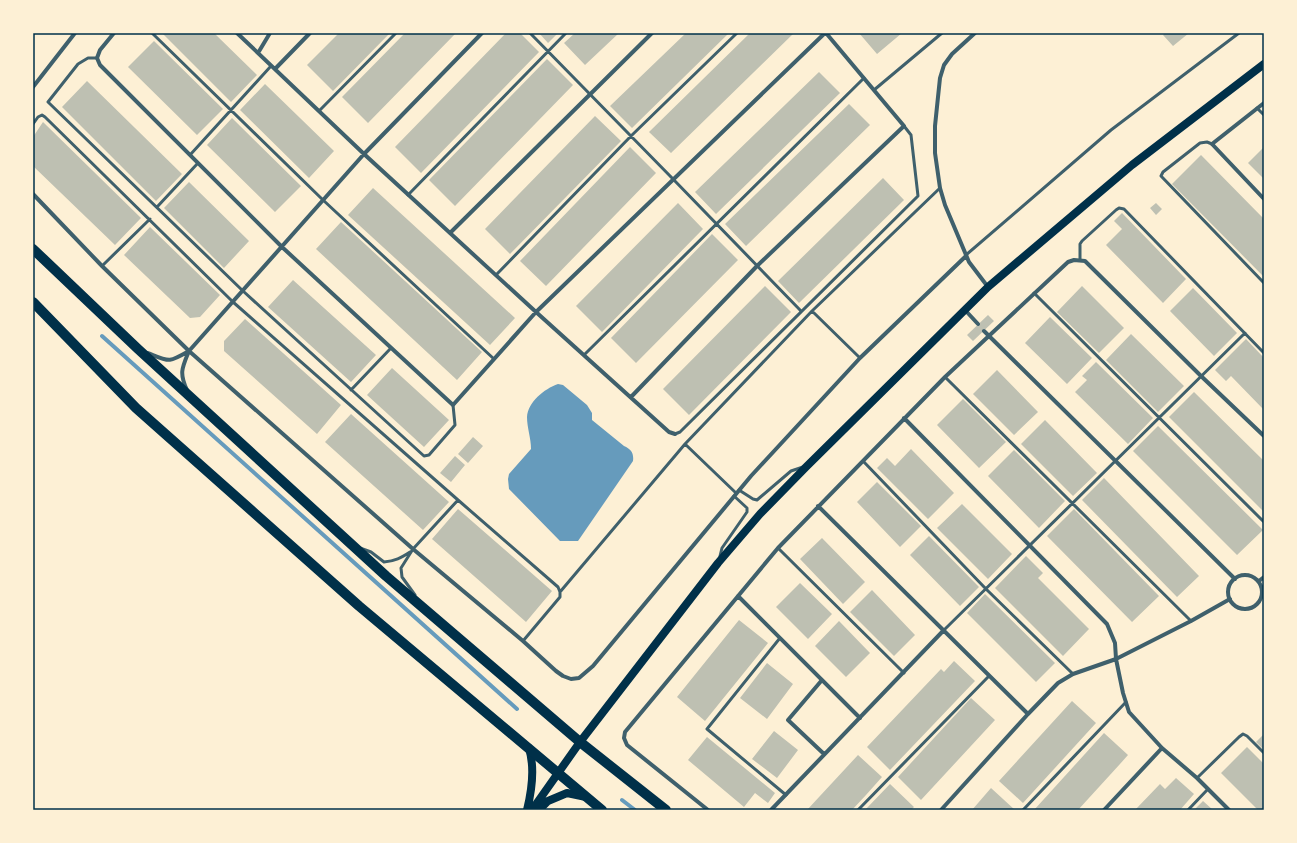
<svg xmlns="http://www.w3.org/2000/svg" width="1297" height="843" font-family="'Fira Sans',sans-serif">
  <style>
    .water { fill: #669bbc }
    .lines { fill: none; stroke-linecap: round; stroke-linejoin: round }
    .stream { stroke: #669bbc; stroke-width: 4 }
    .building { fill: #bec0b2 }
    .path { stroke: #003049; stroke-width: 2.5 }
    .service { stroke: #3f606c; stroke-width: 3 }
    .minor { stroke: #3f606c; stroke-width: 4 }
    .secondary { stroke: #003049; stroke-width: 8 }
    .primary { stroke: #003049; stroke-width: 10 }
    .neatline { fill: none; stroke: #003049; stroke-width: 1.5 }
  </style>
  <rect width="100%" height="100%" fill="#fdf0d5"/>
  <path class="water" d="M 558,384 L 563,385 L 587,405 L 592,413 L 592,420 L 624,446 C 631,449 634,453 633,461 L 578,541 L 560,541 L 509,489 L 508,479 L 509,474 L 531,449 C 531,438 527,428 527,417 C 528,402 544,389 558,384 Z"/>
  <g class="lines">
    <path class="stream" d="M 102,336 L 517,709
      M 622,800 L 635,810"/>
  </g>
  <path class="building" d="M 162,33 L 214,33 L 257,75 L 231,102 Z
    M 339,33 L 390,33 L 333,91 L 307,65 Z
    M 405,33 L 456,33 L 368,123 L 342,97 Z
    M 506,33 L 520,33 L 539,52 L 421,173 L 395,147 Z
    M 539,33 L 558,33 L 548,43 Z
    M 575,33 L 619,33 L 585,65 L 564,43 Z
    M 686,33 L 729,33 L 632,128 L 610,106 Z
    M 750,33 L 794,33 L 671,153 L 649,132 Z
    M 859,33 L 902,33 L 877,54 Z
    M 1165,33 L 1189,33 L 1173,46 L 1163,35 Z
    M 154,41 L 223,109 L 197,135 L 128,67 Z
    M 547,59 L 573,85 L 455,206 L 429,180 Z
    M 819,72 L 840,93 L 716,214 L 695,192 Z
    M 87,81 L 182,174 L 156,201 L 62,107 Z
    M 265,84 L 334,151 L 309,178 L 240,110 Z
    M 849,104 L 870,125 L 746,246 L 725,224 Z
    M 595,116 L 621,141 L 510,254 L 485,229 Z
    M 232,118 L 301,186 L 275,212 L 207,145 Z
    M 43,122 L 141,218 L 115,245 L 33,166 L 33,137 Z
    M 630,147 L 656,173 L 546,286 L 520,261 Z
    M 1264,147 L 1264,179 L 1248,163 Z
    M 1201,155 L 1264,219 L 1264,277 L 1172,184 Z
    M 883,178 L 904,200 L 799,303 L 778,281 Z
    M 189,182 L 249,241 L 224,268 L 164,208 Z
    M 373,188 L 515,318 L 490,345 L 348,215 Z
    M 678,203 L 703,229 L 602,332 L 576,306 Z
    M 1156,203 L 1162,209 L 1156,215 L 1150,208 Z
    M 1122,213 L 1186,279 L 1163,303 L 1106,245 L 1122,229 L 1114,221 Z
    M 341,222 L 482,352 L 457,380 L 316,249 Z
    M 150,227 L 220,295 L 200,317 L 190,318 L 124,255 Z
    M 712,234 L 738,260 L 636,363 L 611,338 Z
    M 293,280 L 376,355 L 351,382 L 268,307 Z
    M 765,286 L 791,312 L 689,415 L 663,389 Z
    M 1082,286 L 1124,328 L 1099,353 L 1057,312 Z
    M 1193,288 L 1237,333 L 1214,356 L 1170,311 Z
    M 988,315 L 994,321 L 973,341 L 967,335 Z
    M 1050,317 L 1092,358 L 1067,384 L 1025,343 Z
    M 245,319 L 341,405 L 317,434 L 224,351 L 224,341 Z
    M 1131,334 L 1184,386 L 1158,412 L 1106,360 Z
    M 1246,339 L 1264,358 L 1264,410 L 1231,376 L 1226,381 L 1215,370 Z
    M 1096,362 L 1153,418 L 1128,444 L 1075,392 L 1087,380 L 1082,376 Z
    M 392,368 L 449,420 L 424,447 L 367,395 Z
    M 997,370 L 1038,412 L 1014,435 L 973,394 Z
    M 1194,392 L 1264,461 L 1264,512 L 1169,417 Z
    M 963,399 L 1006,442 L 979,468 L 937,425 Z
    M 351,414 L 449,502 L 423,530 L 325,442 Z
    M 1045,420 L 1097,473 L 1073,496 L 1021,444 Z
    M 1158,426 L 1263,530 L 1237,555 L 1133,451 Z
    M 473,437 L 483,446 L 468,463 L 458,454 Z
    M 911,449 L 954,493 L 928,519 L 877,468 L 887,458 L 895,466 Z
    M 1014,450 L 1065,501 L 1039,528 L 988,476 Z
    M 455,456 L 465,465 L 451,482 L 440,473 Z
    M 1104,478 L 1199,576 L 1177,597 L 1082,500 Z
    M 877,482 L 921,526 L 900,547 L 857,502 Z
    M 962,504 L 1012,554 L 988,579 L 937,528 Z
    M 458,509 L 552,591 L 526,622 L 432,539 Z
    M 1074,509 L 1159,596 L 1132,622 L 1047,536 Z
    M 929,536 L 979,587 L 960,606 L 910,555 Z
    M 822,538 L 865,582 L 843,604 L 800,559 Z
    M 1026,556 L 1043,573 L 1038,578 L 1089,629 L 1063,656 L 995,588 Z
    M 800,583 L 832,614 L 808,639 L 776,607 Z
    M 872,590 L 915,635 L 894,656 L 850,612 Z
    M 985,594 L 1055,663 L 1036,682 L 967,613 Z
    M 739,620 L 768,643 L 705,721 L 677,697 Z
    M 839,621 L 870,653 L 846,677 L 815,646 Z
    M 954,661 L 975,681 L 890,770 L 867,747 L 941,669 L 944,672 Z
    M 767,663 L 793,684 L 767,719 L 740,698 Z
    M 971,698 L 995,720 L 921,800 L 898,777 Z
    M 1072,701 L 1096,723 L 1023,803 L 999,781 Z
    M 774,731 L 798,750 L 777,778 L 752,759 Z
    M 1104,733 L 1128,755 L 1120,764 L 1078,810 L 1034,810 Z
    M 1264,734 L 1264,750 L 1256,742 Z
    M 707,737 L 775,793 L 768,803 L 755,793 L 744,807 L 688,760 Z
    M 1247,747 L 1264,764 L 1264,810 L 1258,810 L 1221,773 Z
    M 858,755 L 882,777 L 866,795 L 852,810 L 807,810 Z
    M 1176,778 L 1194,794 L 1180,810 L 1135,810 L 1160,784 L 1165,789 Z
    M 890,784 L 914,807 L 911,810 L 865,810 Z
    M 991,788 L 1015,810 L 972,810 Z
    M 1203,801 L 1213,810 L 1194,810 Z"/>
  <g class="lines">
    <path class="path" d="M 33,34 L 34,33"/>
    <path class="service" d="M 152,33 L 323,200 L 494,359
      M 530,33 L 673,179 L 801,311
      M 97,58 L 88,58 L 78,64 L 48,102 L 243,291 L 424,456 L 429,455 L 455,425 L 453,405
      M 874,90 L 942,33
      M 1257,108 L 1264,115
      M 319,111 L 396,33
      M 33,124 L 38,117 L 42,115 L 45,117 L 233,302 L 458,500 L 558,587 L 560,592 L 560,597 L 523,641
      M 1212,144 L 1207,142 L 1200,143 L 1163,172 L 1161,176 L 1264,283
      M 190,155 L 271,66
      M 408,195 L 566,33
      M 157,207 L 198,163
      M 966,255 L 1111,130 L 1239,33
      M 1080,259 L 1080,244 L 1082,241 L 1116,210 L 1119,208 L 1124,209 L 1264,353
      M 102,266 L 150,219
      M 496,275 L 631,136 L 737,33
      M 1034,293 L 1264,522
      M 812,311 L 860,358
      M 584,355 L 864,78
      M 945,377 L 1191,621
      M 351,390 L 391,348
      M 675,434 L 680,432 L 918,196 L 911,135 L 904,126
      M 685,444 L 736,493
      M 863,461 L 986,589 L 1073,674
      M 739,490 L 753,499 L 757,500 L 791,471 L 803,467
      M 360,548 L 371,552 L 384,562 C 395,561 401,558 410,552
      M 778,548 L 904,673
      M 720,556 L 722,548 L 747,512 L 747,508 L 734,496
      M 560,592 L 685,444 L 812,311 L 940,188
      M 415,595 L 402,577 L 401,568 L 413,549 L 458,500
      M 943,631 L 1245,333
      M 780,638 L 707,729 L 786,795
      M 1197,778 L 1239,737 L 1243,734 L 1247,736 L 1264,753
      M 858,810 L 989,676
      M 1023,810 L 1126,702
      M 1188,810 L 1208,789"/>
    <path class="minor" d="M 114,33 L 100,50 L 97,58 L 100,65 L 282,247 L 453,405 L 536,312 L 825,33
      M 237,33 L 364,154 L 536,312 L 669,432 L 675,434
      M 975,33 L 952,54 L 944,65 L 940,78 L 938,97 L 935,126 L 935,153 L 940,188 L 945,205 L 969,262 L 988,287
      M 258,53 L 270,33
      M 275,69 L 310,33
      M 33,87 L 75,33
      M 1264,103 L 1212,144 L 1264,199
      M 33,194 L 102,266 L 189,351 L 413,549 L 523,641 L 556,671 L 563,676 L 571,679 L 579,678 L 593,666 L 751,476 L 860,358 L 966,256
      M 450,233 L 652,33
      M 965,310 L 978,324
      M 984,331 L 1235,579
      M 148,353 C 170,362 168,363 189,351 L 364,154 L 482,33
      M 187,390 C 179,373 182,368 189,351
      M 631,397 L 757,266 L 904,126 L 826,33
      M 904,418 L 1107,624 L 1115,643 L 1116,659 L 1123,693 L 1129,712 L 1162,748 L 1197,778 L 1229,810
      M 818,506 L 1028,714
      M1228 592a17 17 0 1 1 34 0a17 17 0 1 1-34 0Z
      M 1259,581 L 1264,577
      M 738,596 L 860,718
      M 822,680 L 788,720 L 824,754
      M 708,810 L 627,745 L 624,738 L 625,732 L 778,548 L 945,377 L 1068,262 L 1074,260 L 1085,261 L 1201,376 L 1264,436
      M 771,810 L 943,631
      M 941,810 L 1028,714 L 1058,683 L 1073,674 L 1116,659 L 1191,621 L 1230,599
      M 1104,810 L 1162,748"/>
    <path class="secondary" d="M 527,810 C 532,790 535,768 529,748
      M 532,810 L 580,742 L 718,563 L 760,514 L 806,467 L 988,287 L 1132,165 L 1264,64
      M 539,810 L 548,801 L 567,793 L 586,797"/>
    <path class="primary" d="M 33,249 L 138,349 L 386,576 L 580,742 L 666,810
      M 33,302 L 136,408 L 359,606 L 602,810"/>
  </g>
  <rect width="1297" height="843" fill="none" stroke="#fdf0d5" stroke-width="68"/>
  <rect x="34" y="34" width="1229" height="775" class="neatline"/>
</svg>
